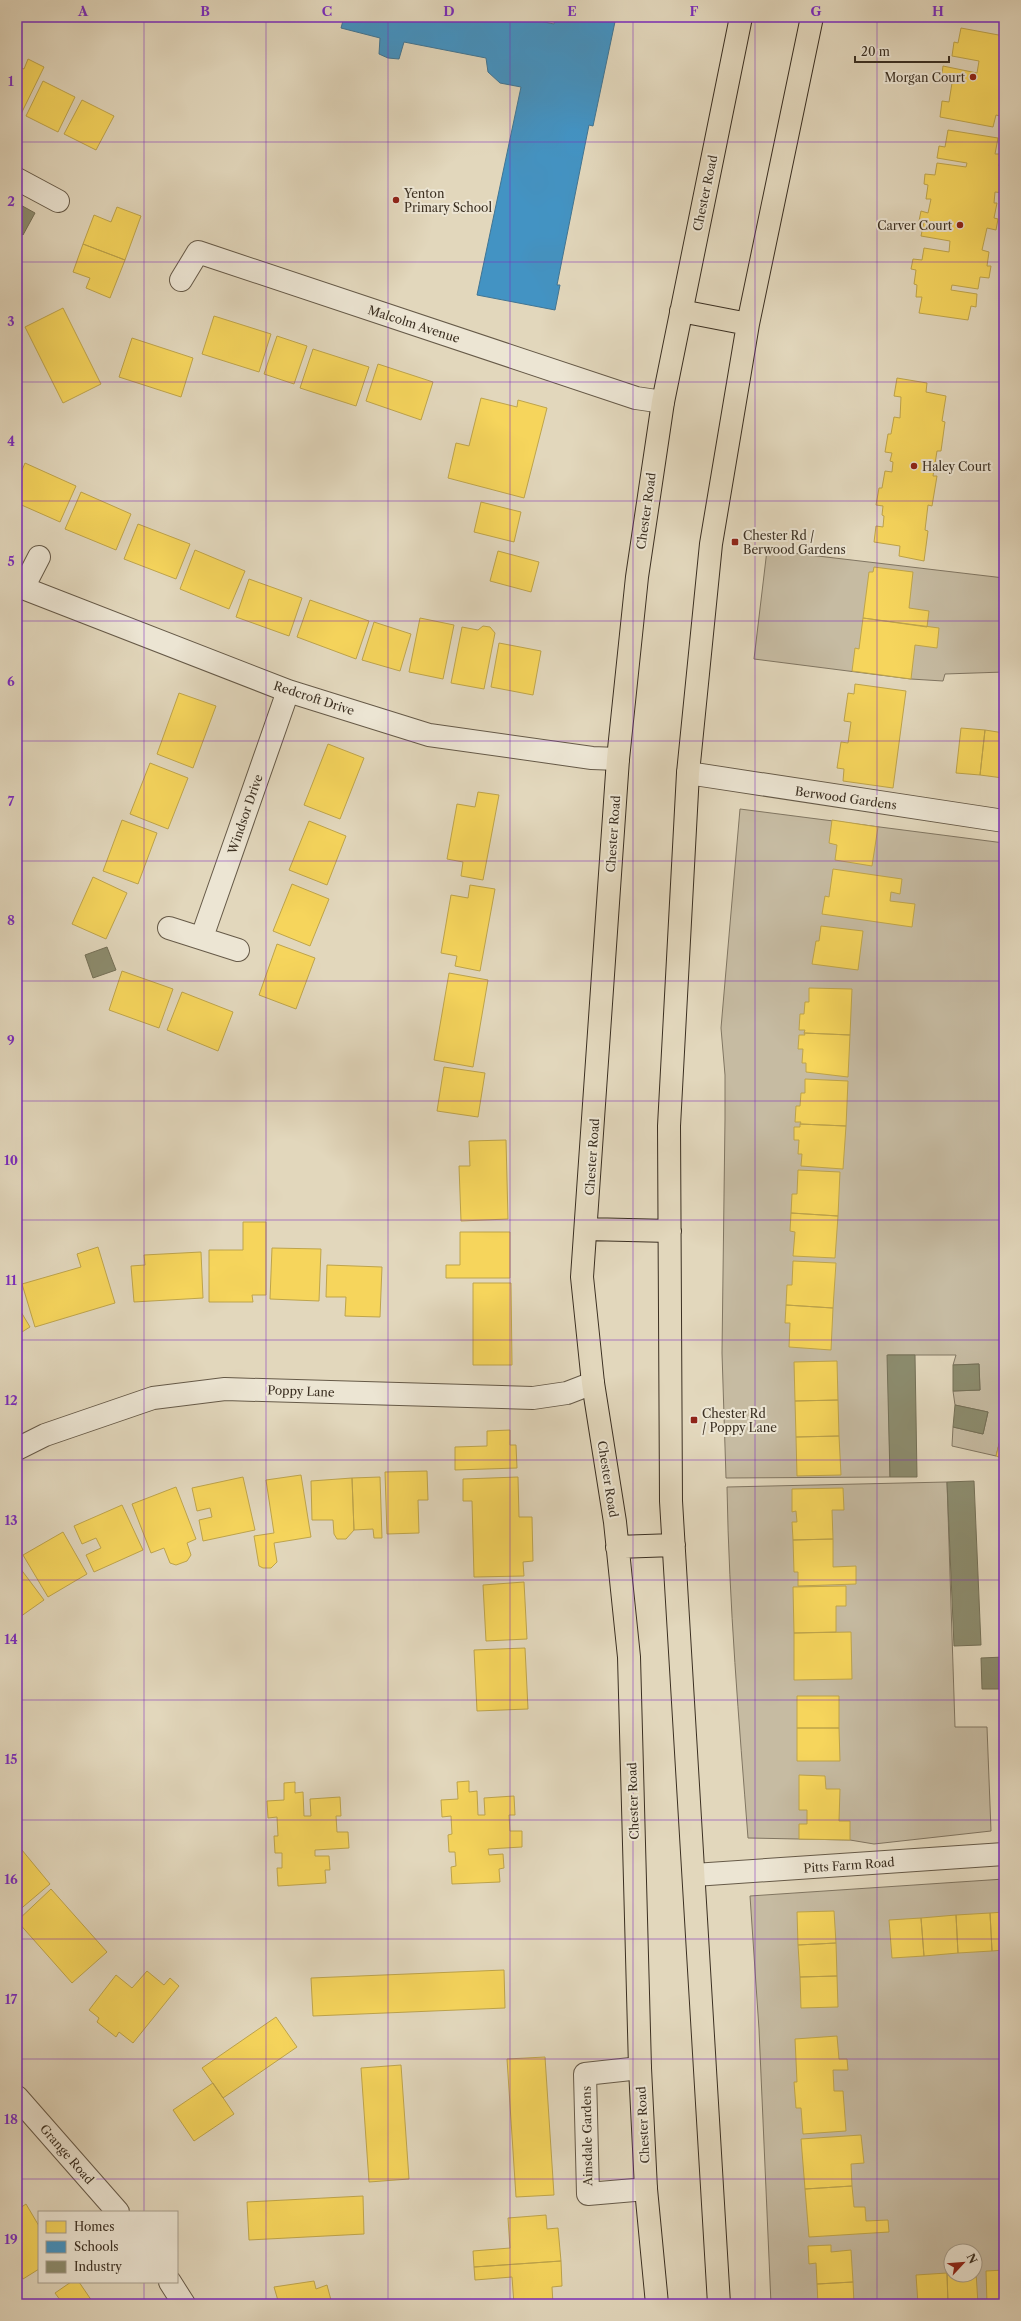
<svg xmlns="http://www.w3.org/2000/svg" width="1021" height="2321" font-family="'Libre Caslon Text',serif">
  <style>
    .green { fill: #c6bba2; stroke: #817662; fill-rule: evenodd }
    .homes { fill: #f6d55c; stroke: #bea44b }
    .schools { fill: #4393c3; stroke: #417593 }
    .industry { fill: #8c8c6e; stroke: #747057 }
    .lines { fill: none; stroke-linecap: round; stroke-linejoin: round }
    .minor-casing { stroke: #665a48; stroke-width: 24 }
    .highway-casing { stroke: #3c3022; stroke-width: 24 }
    .minor { stroke: #ece5d3; stroke-width: 22 }
    .highway { stroke: #e2d7bc; stroke-width: 22 }
    .grid { fill: none; stroke: #7b2cbf; stroke-width: 1; stroke-opacity: 0.55 }
    .poi-dot { fill: #8f2418; stroke: #ece5d3; stroke-width: 1.5 }
    .labels { text-anchor: middle; dominant-baseline: central; stroke-width: 4; stroke-linejoin: round; paint-order: stroke }
    .poi-label { font-size: 12px; fill: #3c3022; stroke: #ece5d3; text-anchor: start }
    .street-label { font-size: 12px; fill: #3c3022; stroke: #ece5d3 }
    .neatline { fill: none; stroke: #7b2cbf; stroke-width: 1.5 }
    .grid-label { font-size: 13px; text-anchor: middle; font-weight: bold; fill: #7b2cbf }
  </style>
  <rect width="100%" height="100%" fill="#e2d7bc"/>
  <filter id="stains"><feTurbulence type="fractalNoise" baseFrequency=".005" numOctaves="4"/><feColorMatrix values="0 0 0 0 .2 0 0 0 0 .09 0 0 0 0 .02 0 0 0 .5 -.17"/></filter>
  <radialGradient id="worn" r=".72"><stop offset=".6" stop-color="#630" stop-opacity="0"/><stop offset="1" stop-color="#630" stop-opacity=".3"/></radialGradient>
  <path class="green" d="M 767,550 L 1004,578 L 1004,672 L 945,674 L 943,681 L 911,679 L 754,659 Z
    M 740,809 L 1004,843 L 1004,1425 L 996,1456 L 952,1446 L 953,1427 L 983,1434 L 988,1412 L 955,1405 L 953,1391 L 980,1390 L 979,1364 L 953,1365 L 956,1355 L 888,1355 L 890,1477 L 726,1478 L 722,1353 L 725,1119 L 725,1075 L 721,1028 Z
    M 947,1482 L 955,1727 L 987,1727 L 991,1831 L 874,1844 L 850,1840 L 748,1838 C 739,1721 729,1604 727,1487 Z
    M 1004,1879 L 1004,2304 L 771,2304 L 759,2029 L 750,1896 ZM 951,2251 L 975,2251 L 975,2275 L 951,2275 Z"/>
  <path class="homes" d="M 961,28 L 1004,36 L 1004,117 L 996,115 L 993,127 L 940,117 L 942,101 L 949,102 L 952,83 L 941,81 L 943,66 L 977,73 L 979,61 L 952,56 L 954,42 L 958,43 Z
    M 28,59 L 44,67 L 21,114 L 17,112 L 17,66 L 24,69 Z
    M 43,81 L 75,97 L 58,132 L 26,116 Z
    M 82,100 L 114,116 L 96,150 L 64,134 Z
    M 948,130 L 998,138 L 995,154 L 1001,154 L 999,166 L 1004,167 L 1002,182 L 1004,182 L 1004,193 L 995,192 L 994,203 L 997,203 L 994,218 L 998,219 L 996,230 L 987,228 L 982,250 L 989,252 L 987,266 L 991,266 L 989,278 L 980,277 L 978,289 L 952,285 L 951,290 L 977,294 L 976,307 L 971,306 L 968,320 L 919,313 L 922,297 L 916,297 L 917,285 L 914,284 L 916,270 L 911,269 L 913,259 L 922,260 L 924,248 L 949,252 L 950,241 L 921,236 L 924,222 L 919,221 L 921,211 L 928,213 L 931,199 L 926,199 L 928,185 L 924,184 L 925,174 L 935,175 L 937,163 L 966,167 L 967,163 L 937,158 L 939,146 L 945,147 Z
    M 117,207 L 141,216 L 125,260 L 83,244 L 94,215 L 111,222 Z
    M 83,244 L 125,260 L 110,298 L 86,288 L 90,278 L 73,272 Z
    M 63,308 L 101,384 L 63,403 L 25,327 Z
    M 214,316 L 271,334 L 259,372 L 202,354 Z
    M 277,336 L 307,346 L 294,384 L 264,374 Z
    M 132,338 L 193,358 L 181,397 L 119,377 Z
    M 313,349 L 369,367 L 356,406 L 300,388 Z
    M 378,364 L 433,382 L 421,420 L 366,401 Z
    M 897,378 L 927,383 L 926,392 L 946,396 L 942,421 L 945,422 L 941,451 L 937,451 L 933,476 L 937,476 L 932,506 L 928,505 L 925,530 L 928,531 L 924,561 L 899,556 L 900,546 L 874,542 L 876,526 L 883,527 L 884,516 L 882,515 L 883,506 L 876,505 L 879,488 L 882,488 L 885,471 L 892,472 L 893,462 L 890,461 L 892,453 L 885,452 L 888,434 L 891,434 L 894,417 L 900,418 L 901,397 L 894,396 Z
    M 481,398 L 517,407 L 518,400 L 547,408 L 524,498 L 448,478 L 456,443 L 469,446 Z
    M 25,463 L 76,486 L 60,522 L 17,503 L 17,482 Z
    M 81,492 L 131,514 L 116,550 L 65,529 Z
    M 481,502 L 521,512 L 514,542 L 474,532 Z
    M 138,524 L 190,544 L 176,579 L 124,559 Z
    M 195,550 L 245,571 L 229,609 L 180,589 Z
    M 498,551 L 539,562 L 531,592 L 490,581 Z
    M 874,567 L 913,572 L 909,608 L 929,611 L 927,627 L 863,618 L 869,572 L 873,572 Z
    M 249,579 L 302,598 L 289,636 L 236,617 Z
    M 310,600 L 369,621 L 356,659 L 297,637 Z
    M 420,618 L 454,625 L 443,679 L 409,672 Z
    M 863,618 L 939,628 L 937,648 L 915,645 L 911,679 L 852,671 L 855,648 L 859,649 Z
    M 374,622 L 411,634 L 400,671 L 362,660 Z
    M 483,626 L 490,627 L 495,633 L 484,689 L 451,683 L 462,627 L 478,630 Z
    M 499,643 L 541,651 L 533,695 L 491,687 Z
    M 855,684 L 906,691 L 893,788 L 843,781 L 844,769 L 837,768 L 841,742 L 848,743 L 851,722 L 844,721 L 848,693 L 854,694 Z
    M 179,693 L 216,706 L 193,768 L 157,754 Z
    M 961,728 L 985,730 L 980,775 L 956,773 Z
    M 985,730 L 1004,733 L 1003,778 L 980,775 Z
    M 328,744 L 364,758 L 340,819 L 304,805 Z
    M 150,763 L 188,778 L 168,829 L 130,814 Z
    M 478,792 L 499,795 L 483,880 L 461,876 L 463,862 L 447,859 L 457,804 L 475,807 Z
    M 122,820 L 157,833 L 138,884 L 103,871 Z
    M 832,820 L 878,827 L 872,866 L 835,860 L 837,845 L 829,843 Z
    M 309,821 L 346,836 L 327,885 L 289,870 Z
    M 833,869 L 902,879 L 900,894 L 891,892 L 890,901 L 915,904 L 912,927 L 822,914 L 825,896 L 829,897 Z
    M 93,877 L 127,893 L 106,939 L 72,924 Z
    M 292,884 L 329,899 L 310,946 L 273,931 Z
    M 470,885 L 495,889 L 480,971 L 455,966 L 457,956 L 441,953 L 451,895 L 468,898 Z
    M 821,926 L 863,931 L 858,970 L 812,964 L 816,941 L 819,941 Z
    M 277,944 L 315,958 L 296,1009 L 259,995 Z
    M 122,971 L 173,989 L 159,1028 L 109,1010 Z
    M 449,973 L 488,980 L 473,1067 L 434,1060 Z
    M 809,988 L 852,989 L 850,1035 L 804,1033 L 805,1030 L 799,1030 L 800,1014 L 804,1014 L 805,1002 L 809,1002 Z
    M 182,992 L 233,1012 L 218,1051 L 167,1030 Z
    M 804,1033 L 850,1035 L 848,1077 L 806,1072 L 806,1063 L 802,1063 L 803,1049 L 798,1049 L 799,1035 L 805,1035 Z
    M 444,1067 L 485,1073 L 478,1117 L 437,1111 Z
    M 805,1079 L 848,1081 L 846,1126 L 800,1124 L 801,1122 L 795,1122 L 796,1106 L 800,1106 L 801,1093 L 805,1093 Z
    M 800,1124 L 846,1126 L 843,1169 L 801,1166 L 802,1154 L 798,1154 L 799,1140 L 794,1140 L 794,1127 L 800,1127 Z
    M 506,1140 L 508,1219 L 461,1221 L 459,1166 L 470,1166 L 469,1141 Z
    M 798,1170 L 840,1172 L 838,1216 L 791,1213 L 792,1194 L 797,1194 Z
    M 791,1213 L 838,1216 L 835,1258 L 793,1256 L 795,1232 L 790,1231 Z
    M 243,1222 L 266,1222 L 266,1295 L 252,1295 L 253,1302 L 209,1302 L 209,1250 L 243,1250 Z
    M 460,1232 L 510,1232 L 510,1278 L 446,1278 L 446,1265 L 460,1265 Z
    M 98,1247 L 115,1303 L 35,1327 L 22,1284 L 81,1267 L 77,1254 Z
    M 272,1248 L 321,1249 L 319,1301 L 270,1299 Z
    M 201,1252 L 203,1298 L 134,1302 L 131,1266 L 145,1265 L 144,1255 Z
    M 793,1261 L 836,1263 L 833,1308 L 786,1305 L 787,1285 L 792,1285 Z
    M 327,1265 L 382,1267 L 380,1317 L 345,1316 L 346,1297 L 326,1297 Z
    M 473,1283 L 511,1283 L 512,1365 L 473,1365 Z
    M 17,1305 L 30,1327 L 17,1335 Z
    M 786,1305 L 833,1308 L 831,1350 L 789,1347 L 790,1323 L 785,1323 Z
    M 837,1361 L 838,1400 L 795,1401 L 794,1362 Z
    M 838,1400 L 839,1436 L 796,1437 L 795,1401 Z
    M 1004,1425 L 1004,1459 L 996,1456 Z
    M 510,1430 L 510,1445 L 516,1445 L 517,1468 L 455,1470 L 455,1447 L 487,1446 L 487,1431 Z
    M 839,1436 L 841,1475 L 797,1476 L 796,1437 Z
    M 427,1471 L 428,1500 L 418,1500 L 419,1533 L 387,1534 L 385,1472 Z
    M 301,1475 L 311,1537 L 274,1543 L 277,1562 L 271,1568 L 263,1568 L 259,1566 L 254,1536 L 274,1533 L 266,1480 Z
    M 243,1477 L 255,1530 L 203,1541 L 199,1520 L 212,1517 L 210,1508 L 197,1511 L 192,1488 Z
    M 380,1477 L 382,1538 L 374,1538 L 373,1529 L 354,1530 L 352,1478 Z
    M 518,1477 L 519,1517 L 532,1517 L 533,1561 L 523,1562 L 524,1576 L 474,1577 L 472,1501 L 463,1501 L 463,1479 Z
    M 352,1478 L 354,1530 L 346,1539 L 337,1539 L 334,1534 L 333,1520 L 312,1520 L 311,1481 Z
    M 176,1487 L 196,1539 L 187,1543 L 191,1555 L 187,1561 L 176,1565 L 170,1563 L 164,1548 L 151,1553 L 132,1504 Z
    M 843,1488 L 844,1510 L 832,1510 L 833,1539 L 793,1540 L 792,1522 L 797,1522 L 796,1511 L 792,1512 L 792,1489 Z
    M 122,1505 L 143,1550 L 94,1572 L 86,1555 L 101,1548 L 96,1538 L 82,1544 L 74,1526 Z
    M 63,1532 L 87,1574 L 48,1597 L 23,1555 Z
    M 833,1539 L 833,1567 L 856,1566 L 856,1584 L 798,1586 L 798,1572 L 794,1572 L 793,1540 Z
    M 17,1564 L 44,1600 L 17,1619 Z
    M 524,1582 L 527,1639 L 486,1641 L 483,1585 Z
    M 846,1586 L 846,1606 L 836,1606 L 836,1632 L 794,1633 L 793,1587 Z
    M 851,1632 L 852,1679 L 794,1680 L 794,1633 Z
    M 525,1648 L 528,1709 L 477,1711 L 474,1650 Z
    M 797,1696 L 839,1696 L 839,1728 L 797,1728 Z
    M 797,1728 L 839,1728 L 840,1761 L 797,1761 Z
    M 799,1775 L 825,1776 L 826,1789 L 840,1789 L 839,1821 L 850,1821 L 850,1840 L 799,1839 L 799,1824 L 807,1824 L 807,1810 L 799,1810 Z
    M 469,1781 L 469,1792 L 477,1791 L 478,1815 L 485,1815 L 484,1798 L 514,1796 L 515,1815 L 509,1815 L 510,1831 L 522,1831 L 522,1847 L 488,1849 L 489,1855 L 503,1854 L 504,1868 L 499,1869 L 500,1882 L 452,1884 L 451,1867 L 456,1866 L 455,1852 L 449,1852 L 448,1835 L 452,1834 L 451,1816 L 442,1817 L 441,1800 L 458,1799 L 457,1782 Z
    M 295,1782 L 295,1793 L 303,1792 L 304,1816 L 311,1816 L 310,1799 L 340,1797 L 341,1816 L 336,1816 L 337,1832 L 348,1832 L 349,1848 L 315,1850 L 315,1856 L 329,1856 L 330,1870 L 325,1870 L 326,1883 L 278,1886 L 277,1868 L 282,1868 L 282,1853 L 275,1853 L 274,1836 L 278,1836 L 277,1817 L 268,1818 L 267,1801 L 284,1800 L 284,1783 Z
    M 17,1844 L 50,1884 L 17,1912 Z
    M 51,1889 L 107,1952 L 72,1983 L 17,1921 Z
    M 834,1911 L 836,1943 L 798,1945 L 797,1912 Z
    M 1004,1912 L 1004,1950 L 992,1951 L 990,1913 Z
    M 990,1913 L 992,1951 L 958,1953 L 956,1915 Z
    M 956,1915 L 958,1953 L 924,1956 L 921,1918 Z
    M 921,1918 L 924,1956 L 892,1958 L 889,1920 Z
    M 836,1943 L 837,1976 L 800,1977 L 798,1945 Z
    M 504,1970 L 505,2008 L 313,2016 L 311,1978 Z
    M 147,1971 L 164,1985 L 170,1978 L 179,1986 L 133,2043 L 119,2032 L 116,2037 L 97,2022 L 99,2018 L 89,2010 L 116,1975 L 132,1988 Z
    M 837,1976 L 838,2007 L 801,2008 L 800,1977 Z
    M 276,2017 L 297,2047 L 223,2098 L 202,2068 Z
    M 837,2036 L 839,2059 L 847,2059 L 848,2070 L 833,2070 L 834,2091 L 843,2091 L 846,2131 L 803,2134 L 801,2108 L 796,2108 L 794,2082 L 797,2082 L 795,2039 Z
    M 545,2057 L 554,2195 L 516,2197 L 507,2059 Z
    M 401,2065 L 409,2179 L 369,2182 L 361,2068 Z
    M 213,2083 L 234,2114 L 194,2141 L 173,2110 Z
    M 861,2135 L 864,2163 L 851,2164 L 852,2186 L 805,2189 L 801,2139 Z
    M 852,2186 L 854,2207 L 865,2207 L 866,2221 L 888,2220 L 889,2232 L 809,2237 L 805,2189 Z
    M 363,2196 L 364,2234 L 249,2240 L 247,2202 Z
    M 17,2201 L 22,2207 L 17,2210 Z
    M 26,2204 L 39,2226 L 39,2269 L 23,2279 L 17,2268 L 17,2210 Z
    M 546,2215 L 547,2229 L 558,2228 L 561,2261 L 474,2267 L 473,2251 L 510,2248 L 508,2218 Z
    M 831,2245 L 831,2252 L 851,2250 L 853,2282 L 817,2284 L 816,2263 L 809,2264 L 808,2246 Z
    M 561,2261 L 562,2286 L 552,2287 L 553,2304 L 514,2304 L 512,2277 L 475,2280 L 474,2267 Z
    M 1004,2270 L 1004,2304 L 987,2304 L 986,2271 Z
    M 976,2272 L 978,2304 L 948,2304 L 947,2273 L 951,2273 L 951,2275 L 975,2275 Z
    M 947,2273 L 948,2304 L 918,2304 L 916,2275 Z
    M 314,2281 L 316,2289 L 327,2285 L 332,2304 L 279,2304 L 274,2287 Z
    M 71,2282 L 79,2282 L 94,2304 L 63,2304 L 55,2293 Z
    M 853,2282 L 854,2304 L 818,2304 L 817,2284 Z"/>
  <path class="schools" d="M 344,17 L 521,17 L 554,24 L 555,17 L 616,17 L 593,126 L 589,125 L 557,285 L 560,285 L 555,310 L 477,295 L 521,87 L 500,83 L 488,72 L 486,58 L 404,42 L 399,59 L 388,58 L 379,54 L 380,38 L 341,28 Z"/>
  <path class="industry" d="M 17,203 L 35,213 L 23,235 L 17,231 Z
    M 107,947 L 116,970 L 93,978 L 85,955 Z
    M 887,1355 L 915,1355 L 917,1477 L 890,1477 Z
    M 979,1364 L 980,1390 L 953,1391 L 953,1365 Z
    M 955,1405 L 988,1412 L 983,1434 L 953,1427 Z
    M 974,1481 L 981,1645 L 954,1646 L 947,1482 Z
    M 1004,1657 L 1004,1689 L 982,1689 L 981,1658 Z"/>
  <g class="lines">
    <g class="minor-casing">
      <path id="minor" d="M 17,179 L 58,201
        M 181,280 L 198,252 L 636,398 L 663,402
        M 39,557 L 23,588 L 288,691 L 429,735 L 592,758 L 618,759
        M 688,773 L 1004,821
        M 169,928 L 238,950
        M 202,937 L 288,691
        M 17,1449 L 45,1435 L 153,1398 L 225,1389 L 533,1398 L 567,1393 L 593,1383
        M 694,1875 L 1004,1854
        M 640,2068 L 585,2074 L 588,2194 L 646,2189
        M 17,2097 L 118,2212
        M 170,2282 L 184,2304"/>
    </g>
    <g class="highway-casing">
      <path id="highway" d="M 681,311 L 748,324
        M 586,1229 L 670,1231
        M 617,1547 L 674,1545
        M 657,2304 L 646,2189 L 640,2068 L 629,1657 L 615,1522 L 593,1383 L 582,1277 L 618,759 L 637,577 L 663,402 L 741,17
        M 719,2304 L 671,1501 L 669,1126 L 688,773 L 711,544 L 748,324 L 812,17"/>
    </g>
    <use href="#minor" class="minor"/>
    <use href="#highway" class="highway"/>
  </g>
  <path class="grid" d="M 144,17 L 144,2212M 266,17 L 266,2304M 388,17 L 388,2304M 510,17 L 510,2304M 633,17 L 633,2304M 755,17 L 755,2304M 877,17 L 877,2304M 17,142 L 1004,142M 17,262 L 1004,262M 17,382 L 1004,382M 17,501 L 1004,501M 17,621 L 1004,621M 17,741 L 1004,741M 17,861 L 1004,861M 17,981 L 1004,981M 17,1101 L 1004,1101M 17,1220 L 1004,1220M 17,1340 L 1004,1340M 17,1460 L 1004,1460M 17,1580 L 1004,1580M 17,1700 L 1004,1700M 17,1820 L 1004,1820M 17,1939 L 1004,1939M 17,2059 L 1004,2059M 17,2179 L 1004,2179M 144,2282 L 144,2304"/>
  <g class="poi-dot">
    <circle cx="973" cy="77" r="4"/>
    <circle cx="396" cy="200" r="4"/>
    <circle cx="960" cy="225" r="4"/>
    <circle cx="914" cy="466" r="4"/>
    <rect x="731" y="538" width="8" height="8" rx="2"/>
    <rect x="690" y="1416" width="8" height="8" rx="2"/>
  </g>
  <g class="labels">
    <g class="poi-label">
      <text x="965" y="77" text-anchor="end">Morgan Court</text>
      <text x="404" y="193">Yenton<tspan x="404" dy="14">Primary School</tspan></text>
      <text x="952" y="225" text-anchor="end">Carver Court</text>
      <text x="922" y="466">Haley Court</text>
      <text x="743" y="535">Chester Rd /<tspan x="743" dy="14">Berwood Gardens</tspan></text>
      <text x="702" y="1413">Chester Rd<tspan x="702" dy="14">/ Poppy Lane</tspan></text>
    </g>
    <g class="street-label">
      <text transform="translate(705 193) rotate(-78)">Chester Road</text>
      <text transform="translate(414 324) rotate(18)">Malcolm Avenue</text>
      <text transform="translate(646 511) rotate(-82)">Chester Road</text>
      <text transform="translate(314 698) rotate(18)">Redcroft Drive</text>
      <text transform="translate(846 798) rotate(8)">Berwood Gardens</text>
      <text transform="translate(245 814) rotate(-71)">Windsor Drive</text>
      <text transform="translate(613 834) rotate(-86)">Chester Road</text>
      <text transform="translate(592 1157) rotate(-86)">Chester Road</text>
      <text transform="translate(301 1391) rotate(2)">Poppy Lane</text>
      <text transform="translate(608 1479) rotate(81)">Chester Road</text>
      <text transform="translate(633 1801) rotate(-92)">Chester Road</text>
      <text transform="translate(849 1865) rotate(-4)">Pitts Farm Road</text>
      <text transform="translate(643 2125) rotate(-93)">Chester Road</text>
      <text transform="translate(587 2136) rotate(-91)">Ainsdale Gardens</text>
      <text transform="translate(67 2154) rotate(49)">Grange Road</text>
    </g>
  </g>
  <rect width="1021" height="2321" fill="none" stroke="#e2d7bc" stroke-width="44"/>
  <rect x="38" y="2211" width="140" height="72" fill="#ece5d3" stroke="#a69d8c"/>
  <rect x="46" y="2221" width="20" height="12" fill="#f6d55c" stroke="#a69d8c"/>
  <text x="74" y="2231" font-size="12" fill="#3c3022">Homes</text>
  <rect x="46" y="2241" width="20" height="12" fill="#4393c3" stroke="#a69d8c"/>
  <text x="74" y="2251" font-size="12" fill="#3c3022">Schools</text>
  <rect x="46" y="2261" width="20" height="12" fill="#8c8c6e" stroke="#a69d8c"/>
  <text x="74" y="2271" font-size="12" fill="#3c3022">Industry</text>
  <g transform="translate(963 2263) rotate(64)"><circle r="19" fill="#ece5d3" stroke="#a69d8c"/>
  <path d="M0-3L7 15L0 10L-7 15Z" fill="#8f2418"/>
  <text y="-6" font-size="11" font-weight="bold" text-anchor="middle" fill="#3c3022">N</text>
  </g>
  <path d="M855 56v6h94v-6" fill="none" stroke="#3c3022" stroke-width="2"/>
  <text x="861" y="56" font-size="12" fill="#3c3022" stroke="#ece5d3" stroke-width="3" paint-order="stroke">20 m</text>
  <rect x="22" y="22" width="977" height="2277" class="neatline"/>
  <g class="grid-label">
    <text x="83" y="16">A</text>
    <text x="205" y="16">B</text>
    <text x="327" y="16">C</text>
    <text x="449" y="16">D</text>
    <text x="572" y="16">E</text>
    <text x="694" y="16">F</text>
    <text x="816" y="16">G</text>
    <text x="938" y="16">H</text>
    <text x="11" y="86">1</text>
    <text x="11" y="206">2</text>
    <text x="11" y="326">3</text>
    <text x="11" y="446">4</text>
    <text x="11" y="566">5</text>
    <text x="11" y="686">6</text>
    <text x="11" y="806">7</text>
    <text x="11" y="925">8</text>
    <text x="11" y="1045">9</text>
    <text x="11" y="1165">10</text>
    <text x="11" y="1285">11</text>
    <text x="11" y="1405">12</text>
    <text x="11" y="1525">13</text>
    <text x="11" y="1644">14</text>
    <text x="11" y="1764">15</text>
    <text x="11" y="1884">16</text>
    <text x="11" y="2004">17</text>
    <text x="11" y="2124">18</text>
    <text x="11" y="2244">19</text>
  </g>
  <rect width="100%" height="100%" filter="url(#stains)"/>
  <rect width="100%" height="100%" fill="url(#worn)"/>
</svg>
